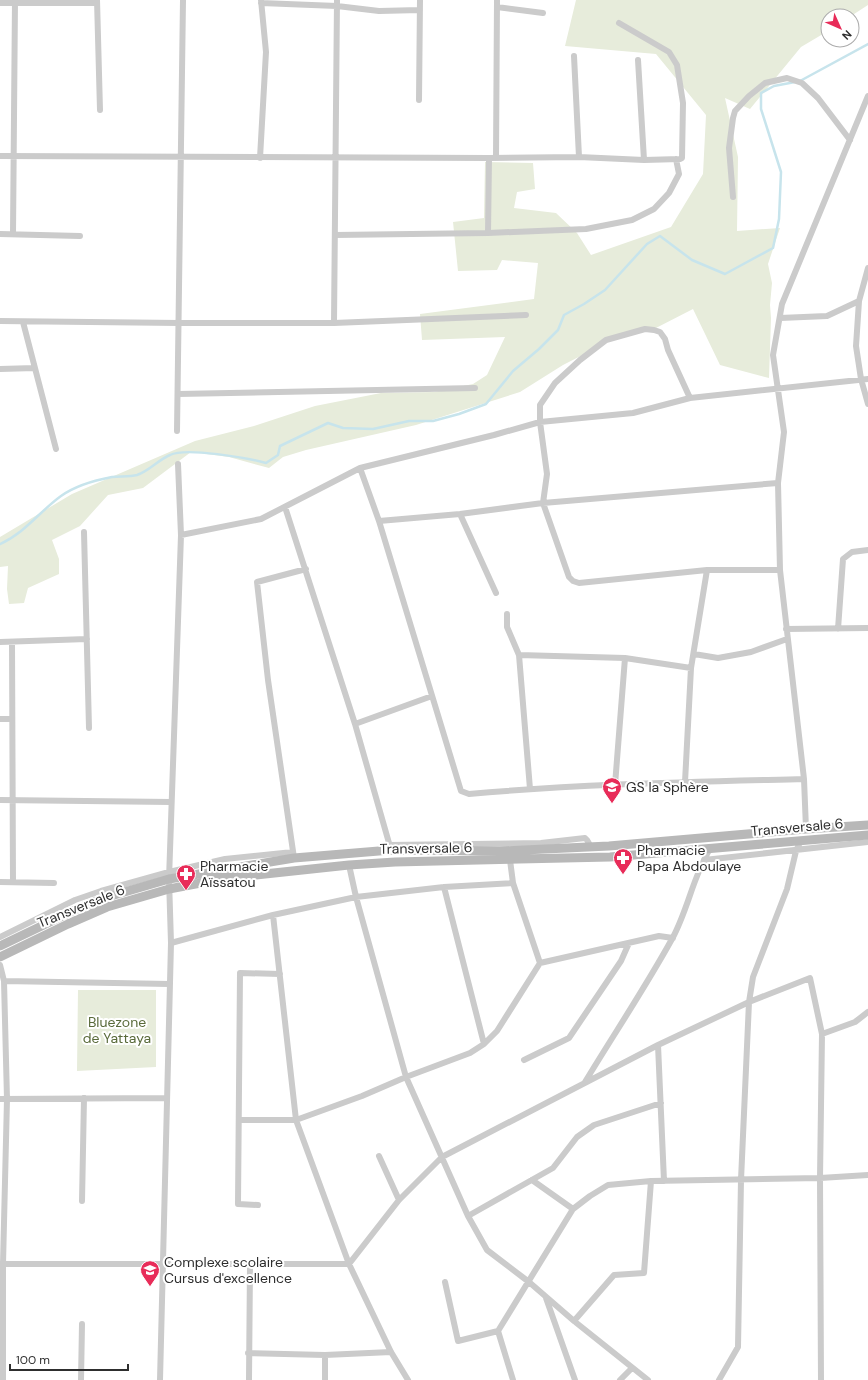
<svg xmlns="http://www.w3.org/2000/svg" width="868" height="1380" font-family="'DM Sans',sans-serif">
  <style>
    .green { fill: #e7ecdb }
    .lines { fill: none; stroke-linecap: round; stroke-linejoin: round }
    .stream { stroke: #c7e4ec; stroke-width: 2.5 }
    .street { stroke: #cbcbcb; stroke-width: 6 }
    .secondary { stroke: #b8b8b8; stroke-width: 9 }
    .labels { text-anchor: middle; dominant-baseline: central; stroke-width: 4; stroke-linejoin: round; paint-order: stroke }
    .poi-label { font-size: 14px; fill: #2e2e2e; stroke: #fff; text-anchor: start }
    .street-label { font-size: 14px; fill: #2e2e2e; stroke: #fff }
    .park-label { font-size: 14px; fill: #596a3a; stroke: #fff }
  </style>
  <rect width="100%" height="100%" fill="#fff"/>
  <path class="green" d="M 576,0 L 868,0 L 868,5 L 851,16 L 828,16 L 828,31 L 801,47 L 750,109 L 725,98 L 738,157 L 737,231 L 780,228 L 768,264 L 772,283 L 770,305 L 771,318 L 769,378 L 720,365 L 693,309 L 654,329 L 610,341 L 563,365 L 520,392 L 416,425 L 306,450 L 283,457 L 269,468 L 229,457 L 191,452 L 143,488 L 108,495 L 80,526 L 52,540 L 59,559 L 59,574 L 28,588 L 24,603 L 9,604 L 7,589 L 8,566 L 0,567 L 0,537 L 72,494 L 195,441 L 254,426 L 315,406 L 381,393 L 434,392 L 473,384 L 487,375 L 505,337 L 422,340 L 420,314 L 534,299 L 538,263 L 502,260 L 497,270 L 458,271 L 453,222 L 484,218 L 485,162 L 533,163 L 535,189 L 517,192 L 514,208 L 556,213 L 577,233 L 591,255 L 671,227 L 703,174 L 706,115 L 656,54 L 565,46 Z
    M 78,990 L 156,990 L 156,1067 L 77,1071 Z"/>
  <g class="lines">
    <path class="stream" d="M 800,81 L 868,44
      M 0,544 C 25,533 40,511 61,496 C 75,486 96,480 112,477 C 120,476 129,477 137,475 C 149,471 158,460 170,455 C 186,447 248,458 266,463 L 278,455 L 280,446 L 328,423 L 343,428 L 373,429 L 409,421 L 433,421 L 459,414 L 486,404 L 513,371 L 539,349 L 558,330 L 564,315 L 584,304 L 605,290 L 647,244 L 660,236 L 692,260 L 725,274 L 773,248 L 779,219 L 781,172 L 761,109 L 761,93 L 774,86 L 795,82"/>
    <path class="street" d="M 97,0 L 100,110
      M 0,3 L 97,3
      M 261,3 L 337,6 L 379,11 L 420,10
      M 497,7 L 543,13
      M 574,56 L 579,157
      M 638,60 L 644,160
      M 419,100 L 420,0
      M 0,156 L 489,158 L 579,157 L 644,160 L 680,159 L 682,158 L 683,103 L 677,65 L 669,52 L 619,23
      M 260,158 L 266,52 L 261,0
      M 496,158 L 497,0
      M 733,197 L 729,148 L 733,118 L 735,111 L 749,96 L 765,83 L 787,78 L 802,83 L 818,98 L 850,140
      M 488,233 L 489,158
      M 0,234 L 80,236
      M 13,234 L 15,0
      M 335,235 L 488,233 L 586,229 L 632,220 L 654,209 L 669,193 L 679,174 L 676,159
      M 868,268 L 859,301 L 856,346 L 861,379 L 868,404
      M 780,318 L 827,316 L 859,301
      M 0,321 L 179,323 L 334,323 L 526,315
      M 23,322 L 56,449
      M 334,323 L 337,0
      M 0,369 L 35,368
      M 178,394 L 475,388
      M 690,398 L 668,350 L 665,339 L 660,332 L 654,330 L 645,329 L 606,340 L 580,360 L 555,383 L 540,405 L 540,422 L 547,474 L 543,503 L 569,577 L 573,581 L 579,583 L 707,570 L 780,570
      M 177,431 L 183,0
      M 360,468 L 379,521 L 461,791 L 469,794 C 581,784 692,782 804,779
      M 285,507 L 355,724 L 391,850
      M 460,514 L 496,593
      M 379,521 L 460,514 L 543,503 L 778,483
      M 84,532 L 89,728
      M 181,535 L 261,519 L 360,468 L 494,435 L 540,422 L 633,413 L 690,398 L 868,379
      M 507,614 L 507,627 L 519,655
      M 786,629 L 868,628
      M 838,629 L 843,559 L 852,552 L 868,550
      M 0,642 L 87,639
      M 12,642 L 13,882
      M 694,654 L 718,658 L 751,652 L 787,639
      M 0,719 L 12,719
      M 355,724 L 432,696
      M 685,782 L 691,668 L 707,570
      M 615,785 L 625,658
      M 530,789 L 519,655 L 625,658 L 691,668
      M 0,800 L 171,802
      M 806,829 L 804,779 L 780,570 L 778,483 L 784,432 L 773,355 L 782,304 L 868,96
      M 389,845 L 541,843 L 585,838 L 587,840 L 591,847
      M 294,858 L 268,680 L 257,582 L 306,569
      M 510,860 L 513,883 L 540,963
      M 704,860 L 868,842
      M 349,865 L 356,897 L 406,1077 L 468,1216 L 487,1250 L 529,1282 L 574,1321 L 648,1380
      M 0,882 L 54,883
      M 444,887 L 484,1044
      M 273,915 L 296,1120 L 349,1264 L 391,1352 L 408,1380
      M 0,937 L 75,900 L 101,891 L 169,872 L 225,859 L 293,852
      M 171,943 L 273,915 L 356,897 L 444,887 L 513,883
      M 0,965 L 4,981 L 7,1099 L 3,1264 L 3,1380
      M 4,981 L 169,984
      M 822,1034 L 855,1022 L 868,1012
      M 658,1045 L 664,1181
      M 524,1060 L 569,1038 L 621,961 L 629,943
      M 585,1082 C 614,1034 645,988 672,939 C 688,910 693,876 710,849
      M 0,1099 L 167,1098
      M 239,1120 L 296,1120 L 362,1096 L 406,1077 L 470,1053 L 484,1044 L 497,1031 L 540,963 L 659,936 L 673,938
      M 379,1156 L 399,1200
      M 532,1180 L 573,1209
      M 82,1201 L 84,1098
      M 258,1205 L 238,1204 L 240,973 L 280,974
      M 468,1216 L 553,1168 L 577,1137 L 594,1125 L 661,1103
      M 0,1264 L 349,1264 L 399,1200 L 442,1157 L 658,1045 L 749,1002 L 810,978 L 822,1034 L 820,1178 L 821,1380
      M 445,1282 L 458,1341 L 498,1331
      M 546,1298 L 575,1380
      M 574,1321 L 614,1275 L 644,1273 L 651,1181
      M 248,1353 L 325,1355 L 391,1352
      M 81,1380 L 82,1324
      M 160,1380 L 171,943 L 169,879 L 181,535 L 178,464
      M 249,1380 L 250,1264
      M 325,1380 L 325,1355
      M 513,1380 L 498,1331 L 573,1209 L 590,1196 L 608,1185 L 651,1181 L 820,1178 L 868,1175
      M 620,1380 L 632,1368
      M 719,1380 L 738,1347 L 741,1180 L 749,1002 L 753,977 L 787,889 L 796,851 L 801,840"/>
    <path class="secondary" d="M 0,946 L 79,908 L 104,898 L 169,879 L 294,858 L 391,850 L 500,851 L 609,846 L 806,829 L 868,825
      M 0,957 L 68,924 L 107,907 L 169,889 L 227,878 L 349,865 L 395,862 L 610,857 L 868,835"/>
  </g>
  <defs>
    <g id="school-pin" transform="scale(1)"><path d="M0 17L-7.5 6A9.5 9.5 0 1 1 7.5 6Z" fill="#e82c59" stroke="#fff"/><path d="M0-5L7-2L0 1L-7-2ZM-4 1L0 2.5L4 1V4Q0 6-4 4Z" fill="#fff"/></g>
    <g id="pharmacy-pin" transform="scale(1)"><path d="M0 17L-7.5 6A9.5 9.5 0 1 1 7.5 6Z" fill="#e82c59" stroke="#fff"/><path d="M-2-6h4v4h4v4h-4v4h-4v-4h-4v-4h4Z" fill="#fff"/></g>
  </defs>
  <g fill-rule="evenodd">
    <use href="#school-pin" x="612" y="787"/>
    <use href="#pharmacy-pin" x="623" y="858"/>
    <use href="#pharmacy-pin" x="186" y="874"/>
    <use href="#school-pin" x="150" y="1270"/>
  </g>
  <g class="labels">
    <g class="poi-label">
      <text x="626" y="787">GS la Sphère</text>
      <text x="637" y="850">Pharmacie<tspan x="637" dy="16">Papa Abdoulaye</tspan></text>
      <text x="200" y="866">Pharmacie<tspan x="200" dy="16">Aïssatou</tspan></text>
      <text x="164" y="1262">Complexe scolaire<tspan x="164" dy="16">Cursus d'excellence</tspan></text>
    </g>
    <g class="street-label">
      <text transform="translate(797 827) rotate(-5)">Transversale 6</text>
      <text transform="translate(426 848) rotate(-1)">Transversale 6</text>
      <text transform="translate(81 906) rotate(-22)">Transversale 6</text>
    </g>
    <g class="park-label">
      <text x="117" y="1022">Bluezone<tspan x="117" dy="16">de Yattaya</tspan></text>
    </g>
  </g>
  <g transform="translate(840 28) rotate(135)"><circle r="19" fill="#ffffff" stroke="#ababab"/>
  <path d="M0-3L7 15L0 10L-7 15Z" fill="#e82c59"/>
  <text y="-6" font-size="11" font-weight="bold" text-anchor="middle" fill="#2e2e2e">N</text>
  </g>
  <path d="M10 1364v6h118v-6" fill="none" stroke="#2e2e2e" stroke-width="2"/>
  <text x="16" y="1364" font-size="12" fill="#2e2e2e" stroke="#ffffff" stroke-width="3" paint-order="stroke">100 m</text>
</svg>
